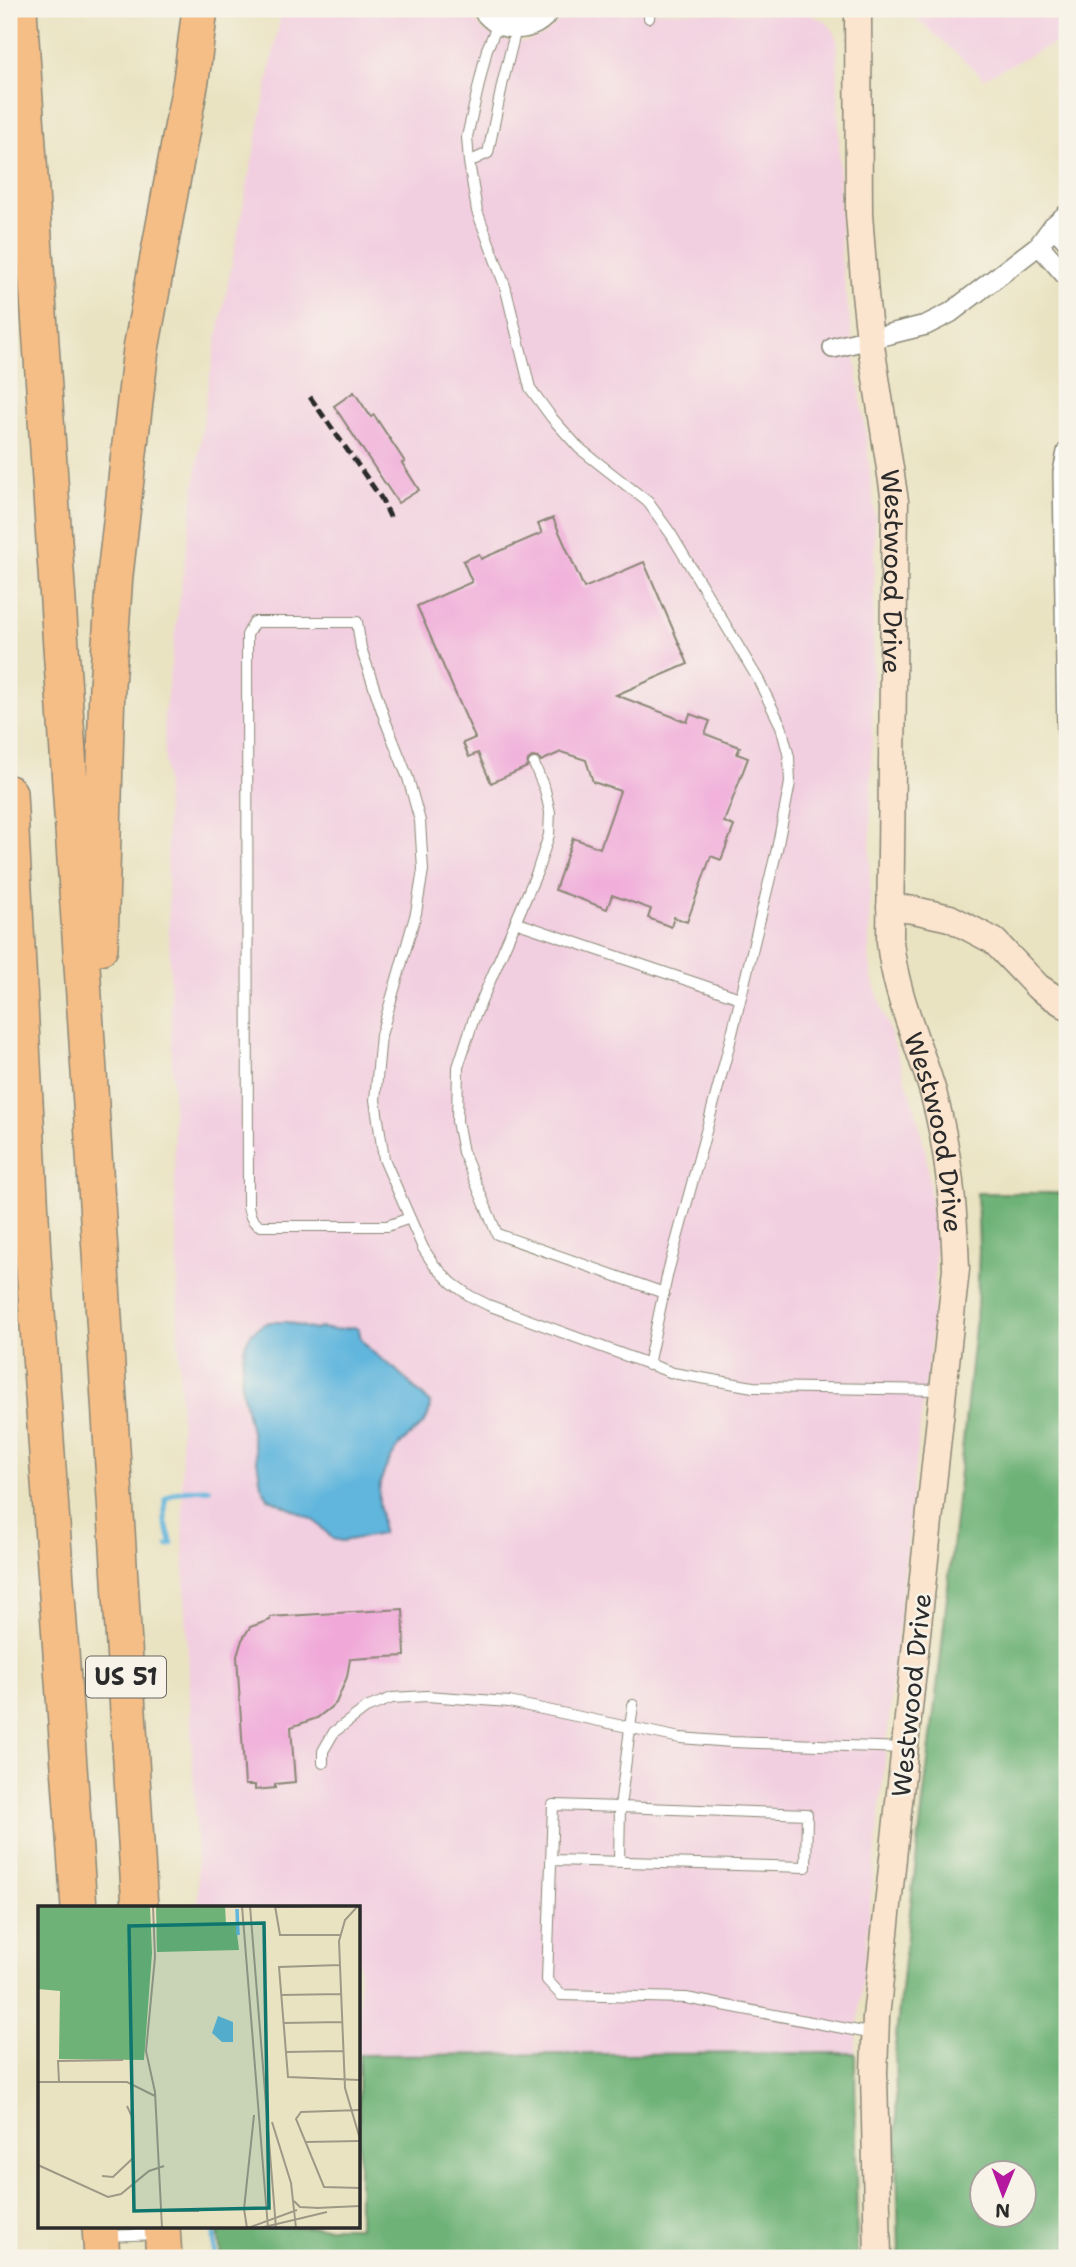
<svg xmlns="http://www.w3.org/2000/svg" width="1076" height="2267" font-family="'Shantell Sans',sans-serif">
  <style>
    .built { fill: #f2cfe0 }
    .forest { fill: #6eb277; stroke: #4c6e51; stroke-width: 2; fill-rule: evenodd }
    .water { fill: #61b6dd; stroke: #467084; stroke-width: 2 }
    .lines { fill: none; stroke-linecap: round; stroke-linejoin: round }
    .stream { stroke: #61b6dd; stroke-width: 5 }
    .building { fill: #f0a8d9 }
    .lane-casing { stroke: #8a8776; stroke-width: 12 }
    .street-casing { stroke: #8a8776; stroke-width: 22 }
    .secondary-casing { stroke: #8a8776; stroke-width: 29 }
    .highway-casing { stroke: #8a8776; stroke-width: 38 }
    .lane { stroke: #fff; stroke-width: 10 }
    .street { stroke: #fff; stroke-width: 19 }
    .secondary { stroke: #fbe5cf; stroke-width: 26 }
    .highway { stroke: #f6be87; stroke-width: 35 }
    .rail { stroke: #2b2b2b; stroke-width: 5; stroke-dasharray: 10 5; stroke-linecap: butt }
    .labels { text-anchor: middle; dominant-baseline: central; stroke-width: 5; stroke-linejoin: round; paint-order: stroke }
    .shield { fill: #f7f3e8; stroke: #686764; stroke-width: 2 }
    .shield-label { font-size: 24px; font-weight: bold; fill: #2b2b2b }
    .street-label { font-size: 26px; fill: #2b2b2b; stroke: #f7f3e8 }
    .inset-river { fill: none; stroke: #61b6dd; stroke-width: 3.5 }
    .inset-road { fill: none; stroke: #9e9986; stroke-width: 2 }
    .view { fill: #0f766e; fill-opacity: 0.15; stroke: #0f766e; stroke-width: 3.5 }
    .inset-edge { fill: none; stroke: #2b2b2b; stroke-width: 3.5 }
  </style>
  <rect width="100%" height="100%" fill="#f7f3e8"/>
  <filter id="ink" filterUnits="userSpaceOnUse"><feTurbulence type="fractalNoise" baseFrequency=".0143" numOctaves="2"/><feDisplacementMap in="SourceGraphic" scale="14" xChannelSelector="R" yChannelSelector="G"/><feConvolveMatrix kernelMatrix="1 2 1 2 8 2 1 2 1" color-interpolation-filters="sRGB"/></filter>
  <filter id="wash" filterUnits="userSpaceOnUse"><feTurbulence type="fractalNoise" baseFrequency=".00686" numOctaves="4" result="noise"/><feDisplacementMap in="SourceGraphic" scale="28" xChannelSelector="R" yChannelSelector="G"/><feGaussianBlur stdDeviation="1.57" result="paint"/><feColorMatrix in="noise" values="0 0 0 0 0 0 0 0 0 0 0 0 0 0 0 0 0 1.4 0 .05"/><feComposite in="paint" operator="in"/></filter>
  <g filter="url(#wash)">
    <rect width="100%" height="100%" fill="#eae3c2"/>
    <path class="built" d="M 282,9 L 465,9 L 484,32 L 508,41 L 525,42 L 545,34 L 569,13 L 583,10 L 809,14 L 825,21 L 834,31 L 837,38 L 841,258 L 866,435 L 875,518 L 869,955 L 872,978 L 915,1108 L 926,1154 L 935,1240 L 935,1288 L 932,1331 L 913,1485 L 855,2053 L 359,2055 L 359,1908 L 199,1908 L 184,1566 L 164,717 L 208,385 Z
      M 906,9 L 1067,9 L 1067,37 L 984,78 Z"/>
    <path class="forest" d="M 977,1193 L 1067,1193 L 1067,2258 L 899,2258 L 895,2047 L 903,1969 L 941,1654 L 977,1307 L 979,1249 ZM 982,2172 L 1024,2172 L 1024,2214 L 982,2214 Z
      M 855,2053 L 857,2258 L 221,2258 L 218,2227 L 359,2227 L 359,2055 Z"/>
    <path class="water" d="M 270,1322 L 287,1322 L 315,1330 L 320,1328 L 335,1330 L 354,1327 L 359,1330 L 361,1339 L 371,1351 L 395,1369 L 430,1403 C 430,1429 409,1431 396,1450 C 386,1466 377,1482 379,1502 C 380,1513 383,1522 382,1534 L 342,1541 L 333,1539 L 314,1520 L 268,1498 L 261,1485 L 257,1460 L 241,1385 C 243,1358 239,1332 270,1322 Z"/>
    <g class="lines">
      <path class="stream" d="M 168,1545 L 172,1544 L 165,1521 L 165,1499 C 178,1489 193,1490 209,1489
        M 214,2227 L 215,2258"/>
    </g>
    <g id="blocks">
      <path class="building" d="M 354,392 L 371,417 L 374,415 L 405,462 L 402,463 L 419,490 L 398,503 L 334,406 Z
        M 553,518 L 584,588 L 644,562 L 688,664 L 616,695 L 687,722 L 690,714 L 710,721 L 705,734 L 740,747 L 737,754 L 748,758 L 724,822 L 734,826 L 721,860 L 711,856 L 687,922 L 674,917 L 671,927 L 648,918 L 651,909 L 612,895 L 607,909 L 555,890 L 573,838 L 600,848 L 620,791 L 593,782 L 586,760 L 561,752 L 541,761 L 538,758 L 532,757 L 528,760 L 527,767 L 491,783 L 478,753 L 469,757 L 463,743 L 475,738 L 417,606 L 472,582 L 463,561 L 479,554 L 481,559 L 542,533 L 538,524 Z
        M 403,1609 L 405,1656 L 350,1659 L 347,1677 L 336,1703 L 317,1718 L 291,1727 L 295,1782 L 275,1784 L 275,1788 L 255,1790 L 255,1785 L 245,1785 L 237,1656 L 242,1640 L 250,1627 L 270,1620 L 270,1617 Z"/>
    </g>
  </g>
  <g filter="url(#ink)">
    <use href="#blocks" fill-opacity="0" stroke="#8a8776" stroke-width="2"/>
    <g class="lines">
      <g class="lane-casing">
        <path id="lane" d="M 649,18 L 650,9
          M 498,24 L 487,49 L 467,137 L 469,162 L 477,211 L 505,286 L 530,388 L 552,418 L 579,448 L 648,502 L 671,534 L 758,679 L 781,726 L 789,757 L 790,783 L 777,849 L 727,1054 L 668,1272 L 648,1365
          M 469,162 L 488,153 L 503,81 L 516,29
          M 534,764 L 545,790 L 550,812 L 549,835 L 537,872 L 474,1018 L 458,1067 L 457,1121 L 463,1152 L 497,1234 L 664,1293
          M 515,922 L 740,998
          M 410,1218 L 387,1226 L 261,1226 C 252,1223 250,1216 248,1206 L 247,635 L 254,622 L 357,622 L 361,648 L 385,720 L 408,778 L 420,821 L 423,870 L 416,913 L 381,1035 L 375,1100 L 384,1159 L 423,1248 L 434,1265 L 452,1283 L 470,1296 L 488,1305 L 673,1373 L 753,1387 L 943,1390
          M 323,1763 L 323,1751 L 334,1732 L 366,1708 L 392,1698 L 427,1696 L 509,1702 L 680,1738 L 732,1742 L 905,1748
          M 552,1860 L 806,1867 L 807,1814 L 620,1807 L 633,1705
          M 619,1862 L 620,1807 L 553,1805 L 547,1980 L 561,1995 L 686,1998 L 874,2034
          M 107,2236 L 158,2234"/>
      </g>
      <g class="street-casing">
        <path id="street" d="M 482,9 C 499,35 535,35 551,9
          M 1053,226 L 1067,241
          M 1039,245 L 1067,277
          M 833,348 L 926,325 L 950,313 L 1039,245 L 1053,226 L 1067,214
          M 1067,452 L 1063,472 L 1067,733"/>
      </g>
      <g class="secondary-casing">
        <g id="secondary">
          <path id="s1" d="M 858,9 L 859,214 L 865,294 L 870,339 L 895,501 L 890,941 C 895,995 918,1041 933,1092 C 949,1150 954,1209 956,1269 L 876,2017 L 874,2073 L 878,2258"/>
          <path d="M 890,907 L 914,910 L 950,918 L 994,941 L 1038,987 L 1067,1006"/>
        </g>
      </g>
      <g class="highway-casing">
        <path id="highway" d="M 19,9 L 89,1072 L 140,1908
          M 9,793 L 33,1255 L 79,1908
          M 100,947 L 107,685 L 115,575 L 141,349 L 191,80 L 200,9
          M 100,2227 L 102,2258
          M 162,2227 L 164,2258"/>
      </g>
      <use href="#lane" class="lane"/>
      <use href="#street" class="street"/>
      <use href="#secondary" class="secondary"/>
      <use href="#highway" class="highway"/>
      <path class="rail" d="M 310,397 L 381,498 L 392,521"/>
    </g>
  </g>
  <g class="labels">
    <rect class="shield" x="86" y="1656.5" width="80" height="41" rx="5"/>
    <g class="shield-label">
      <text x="126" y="1677">US 51</text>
    </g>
    <g class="street-label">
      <text stroke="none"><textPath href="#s1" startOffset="565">Westwood Drive</textPath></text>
      <text stroke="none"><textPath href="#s1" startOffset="1132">Westwood Drive</textPath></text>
      <text transform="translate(911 1695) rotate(-84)">Westwood Drive</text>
    </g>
  </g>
  <g transform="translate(38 1906)">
    <rect width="322" height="322" fill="#eae3c2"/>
    <path d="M 0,0 L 112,0 L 114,47 L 106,154 L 21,153 L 22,85 L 0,83 ZM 118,0 L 187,0 L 188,18 L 198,19 L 201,44 L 119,46 Z" fill="#6eb277"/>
    <path d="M 180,110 L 195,116 L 195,136 L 184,136 L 174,127 Z" fill="#61b6dd"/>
    <path class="inset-river" d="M 199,3 L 200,29"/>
    <path class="inset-road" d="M 115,0 L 117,51 L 108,145 L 117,186 L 124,322M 204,0 L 230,322M 212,0 L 238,322M 237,0 L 242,29 L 302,29M 320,0 L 307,14 L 301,35 L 307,182 L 322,233M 237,1 L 278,0M 302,59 L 241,61 L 250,171 L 322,174M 243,89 L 303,88M 245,117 L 304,116M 247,146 L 305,145M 0,176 L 89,176 L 117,190M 21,176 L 20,155 L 85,154M 322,204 L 263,206 L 258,213 L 286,281 L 322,282M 234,216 L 253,277 L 258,322M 267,236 L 322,235M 0,259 L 70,291 L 83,288 L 111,265 L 126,260M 64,270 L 75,271 L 95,252 L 95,213 L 89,200M 256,295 L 262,301 L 281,302M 278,302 L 322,300M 123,305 L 161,305M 209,322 L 206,303 L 216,209M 210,322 L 259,304M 222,322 L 289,306"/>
    <path class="view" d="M 226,17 L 231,302 L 96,305 L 91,20 Z"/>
    <rect width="322" height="322" class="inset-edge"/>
  </g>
  <rect width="1076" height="2267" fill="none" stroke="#f7f3e8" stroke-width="35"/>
  <g transform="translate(1003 2194) rotate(181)"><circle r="33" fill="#f7f3e8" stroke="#a5a39c" stroke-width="2"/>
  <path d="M0-5L12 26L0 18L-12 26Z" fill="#b5179e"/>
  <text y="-10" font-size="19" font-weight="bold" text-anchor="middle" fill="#2b2b2b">N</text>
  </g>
</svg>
